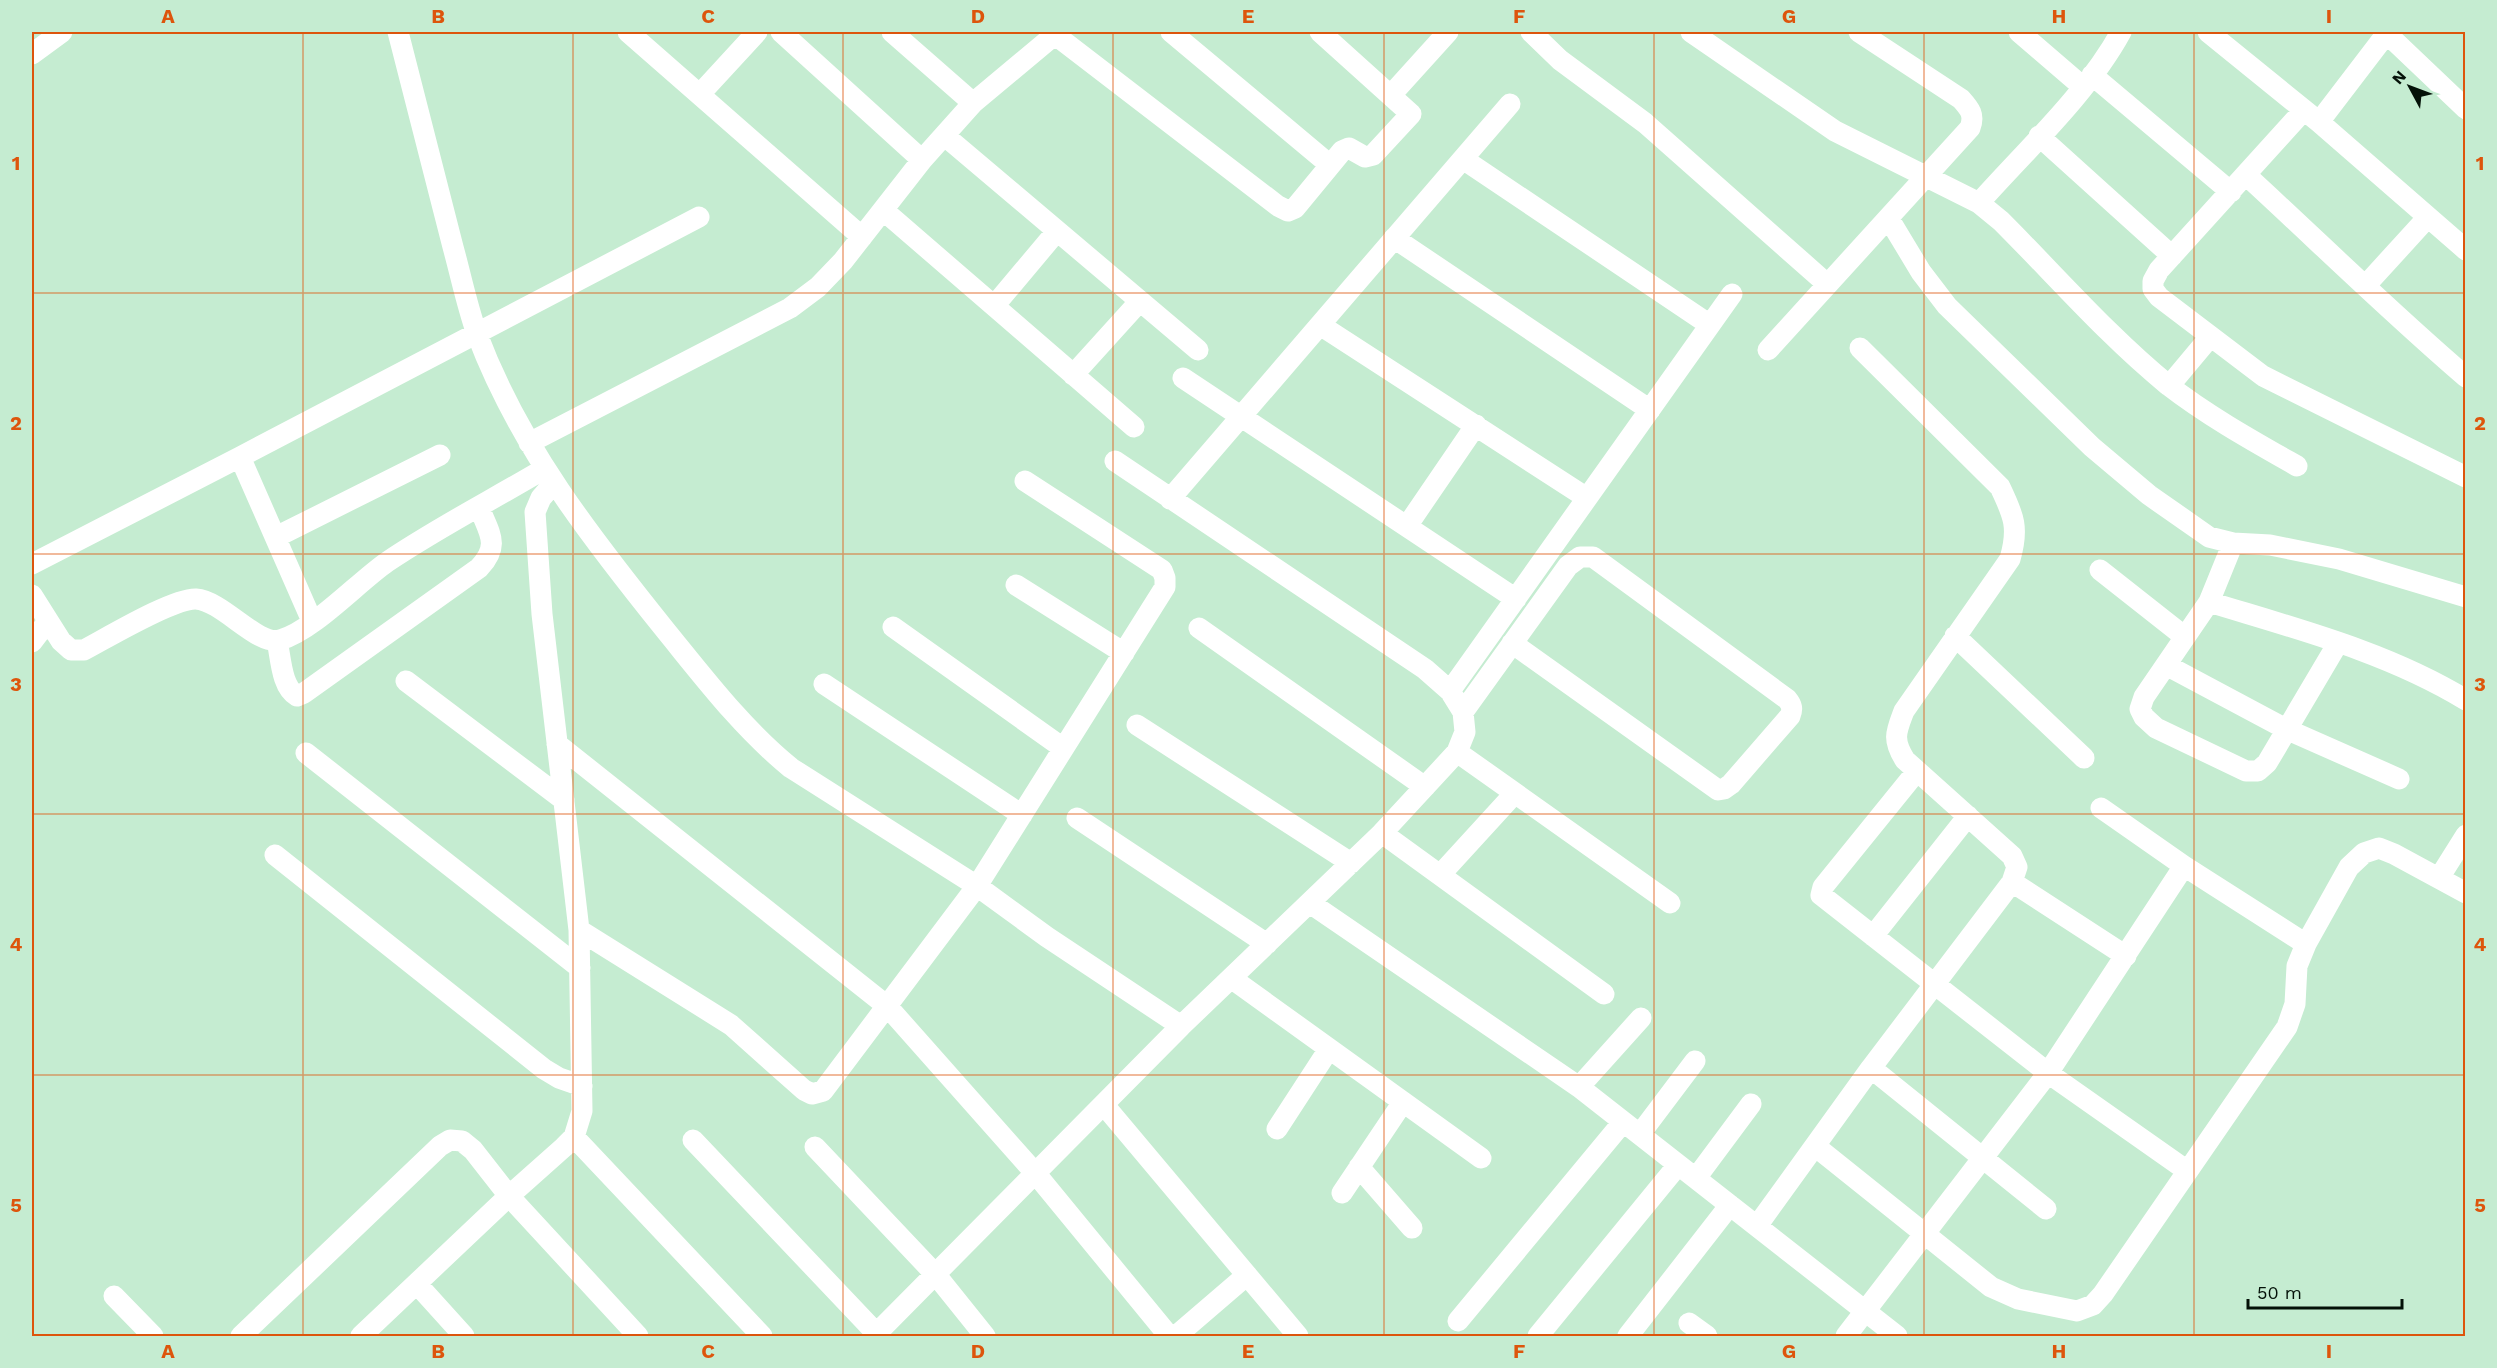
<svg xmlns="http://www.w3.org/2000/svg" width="2497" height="1368" font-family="'Work Sans',sans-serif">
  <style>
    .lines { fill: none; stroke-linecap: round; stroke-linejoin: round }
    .street { stroke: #fff; stroke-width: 21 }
    .grid { fill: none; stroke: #dd550c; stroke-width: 1.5; stroke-opacity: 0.55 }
    .neatline { fill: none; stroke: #dd550c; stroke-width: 2 }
    .grid-label { font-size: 20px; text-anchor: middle; font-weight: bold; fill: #dd550c }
  </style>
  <rect width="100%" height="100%" fill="#c5ecd1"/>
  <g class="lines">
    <path class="street" d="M 398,32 C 416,103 434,175 453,247 C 461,276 467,306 477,334 C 519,446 592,539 666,631 C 705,679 743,729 791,768 L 977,886 L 1047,937 L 1181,1026
      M 628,32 L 862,237
      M 781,32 L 922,160
      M 892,32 L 973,103
      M 1171,32 L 1330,165
      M 1531,32 L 1560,60 L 1645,123 L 1827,284
      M 1691,32 L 1835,131 L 1979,203 L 2001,221 C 2056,276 2108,336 2168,385 C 2208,416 2253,441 2297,466
      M 2019,32 L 2083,87
      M 2208,32 L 2319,122 L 2466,250
      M 2385,32 L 2466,109
      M 1054,34 L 1278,206 L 1288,211 L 1295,208 L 1342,151 L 1349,148 L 1365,157 L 1373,155 L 1411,114 L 1320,32
      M 32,54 L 62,32
      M 2092,75 L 2231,192
      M 700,94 L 757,32
      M 1391,95 L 1448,32
      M 2304,110 L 2159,270 L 2153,281 L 2153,289 L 2159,297 L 2263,376 L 2466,477
      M 2319,122 L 2387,33
      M 945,136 L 1198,350
      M 2039,136 L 2172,256
      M 1463,159 L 1710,325
      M 2246,175 C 2319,242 2390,312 2466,377
      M 1979,203 C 2027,149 2087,94 2121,32
      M 883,210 L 1134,427
      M 1889,219 L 1921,272 L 1947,306 L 2092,447 L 2149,495 L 2209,537 L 2233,543 L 2270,545 L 2339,559 L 2466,597
      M 1394,238 L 1650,410
      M 2366,285 L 2428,217
      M 994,306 L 1057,231
      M 1320,325 L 1587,498
      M 1768,350 L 1970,128 C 1975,115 1970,109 1961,99 L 1859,32
      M 1073,375 L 1140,301
      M 1183,378 L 1516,599
      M 2169,386 L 2210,337
      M 529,443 L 790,308 L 818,287 L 843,261 L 922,160 L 973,103 L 1058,32
      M 240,457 L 312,621
      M 1170,499 L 1510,104
      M 1407,526 L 1476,425
      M 276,537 L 440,455
      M 2233,543 L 2209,602 L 2144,697 L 2140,709 L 2144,717 L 2156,728 L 2246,771 L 2258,771 L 2267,763 L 2338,643
      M 32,564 L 240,457 L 699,217
      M 2100,570 L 2185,637
      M 1016,585 L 1124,653
      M 32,595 L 61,641 L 71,650 L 84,650 C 107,638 173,598 196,599 C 223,601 257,646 280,640 C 314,630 357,583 387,562 C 437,528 492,500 544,469
      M 2209,602 C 2297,629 2387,652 2466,700
      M 893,627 L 1063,748
      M 1199,628 L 1425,787
      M 1955,636 L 2084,758
      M 277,641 C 281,657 281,687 297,696 L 304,693 L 479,568 C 501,545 489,533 479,507
      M 32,642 L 48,621
      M 2166,665 L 2286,729 L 2399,779
      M 406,681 L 564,800
      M 824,684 L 1022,815
      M 1450,691 L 1732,294
      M 1463,712 L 1568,566 L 1580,557 L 1593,557 L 1787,699 C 1792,705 1793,709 1790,716 L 1731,784 L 1724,789 L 1718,790 L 1512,643
      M 1137,725 L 1351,863
      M 557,744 L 887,1006 L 1036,1174 L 1169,1336
      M 1457,752 L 1670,903
      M 306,753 L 580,968
      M 1917,771 L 1823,887 L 1821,895 L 2048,1073 L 2186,1170
      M 2101,808 L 2184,866 L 2306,944
      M 1077,818 L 1267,944
      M 1382,833 L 1604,994
      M 275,855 L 544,1069 L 559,1078 L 582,1086
      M 1440,875 L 1515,793
      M 2439,878 L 2466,835
      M 2012,882 L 2126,956
      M 1310,903 L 1579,1087 L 1897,1336
      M 579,930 L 731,1025 L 804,1090 L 812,1094 L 823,1091 L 977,886 L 1165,587 L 1165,578 L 1162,570 L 1025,481
      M 1873,936 L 1968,816
      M 1231,978 L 1481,1158
      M 1871,1068 L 2046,1209
      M 1579,1087 L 1641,1018
      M 1104,1105 L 1298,1336
      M 1277,1129 L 1329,1049
      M 1640,1134 L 1695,1061
      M 574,1137 L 762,1336
      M 693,1140 L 877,1334
      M 1815,1146 L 1991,1287 L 2018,1299 L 2077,1311 L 2093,1305 L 2103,1294 L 2287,1027 L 2295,1004 L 2297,966 L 2306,944 L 2349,867 L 2364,853 L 2379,848 L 2394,854 L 2466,893
      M 815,1147 L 936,1275 L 985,1336
      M 1359,1167 L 1412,1228
      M 1696,1178 L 1751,1104
      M 1342,1193 L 1403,1102
      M 1757,1226 L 1871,1068 L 2012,882 L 2017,867 L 2012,856 L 1905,760 C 1892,739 1896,732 1904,711 L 2010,559 C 2019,528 2014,516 2000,487 L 1860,348
      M 417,1284 L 464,1336
      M 114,1296 L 153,1336
      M 1458,1321 L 1623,1122
      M 1689,1323 L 1707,1336
      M 241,1336 L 440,1146 L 450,1140 L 462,1141 L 473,1150 L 509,1196 L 638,1336
      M 361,1336 L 509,1196 L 564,1147 L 574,1137 L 582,1111 L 579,930 L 542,614 L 535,512 L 541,498 L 554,483
      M 874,1336 L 1181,1026 L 1382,833 L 1457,752 L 1465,732 L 1463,712 L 1450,691 L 1425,669 L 1115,461
      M 1176,1336 L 1247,1275
      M 1538,1336 L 1678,1165
      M 1628,1336 L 1730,1205
      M 1846,1336 L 2048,1073 L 2184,866"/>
  </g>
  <path class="grid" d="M 303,32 L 303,1336M 573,32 L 573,1336M 843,32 L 843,1336M 1113,32 L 1113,1336M 1384,32 L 1384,1336M 1654,32 L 1654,1336M 1924,32 L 1924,1336M 2194,32 L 2194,1336M 32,293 L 2466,293M 32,554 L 2466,554M 32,814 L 2466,814M 32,1075 L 2466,1075"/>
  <rect width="2497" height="1368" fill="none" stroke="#c5ecd1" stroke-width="66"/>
  <g transform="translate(2410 87) rotate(311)" stroke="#c5ecd1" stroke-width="4.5" paint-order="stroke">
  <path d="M0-4.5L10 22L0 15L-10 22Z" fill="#041108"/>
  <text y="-9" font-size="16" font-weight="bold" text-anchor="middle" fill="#041108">N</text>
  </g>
  <path d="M2248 1299v9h154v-9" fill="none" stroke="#041108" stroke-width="3"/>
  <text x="2257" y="1299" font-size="18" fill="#041108" stroke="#c5ecd1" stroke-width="4.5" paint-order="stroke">50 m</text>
  <rect x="33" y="33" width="2431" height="1302" class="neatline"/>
  <g class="grid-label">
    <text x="168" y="23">A</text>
    <text x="438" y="23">B</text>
    <text x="708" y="23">C</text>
    <text x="978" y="23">D</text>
    <text x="1248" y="23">E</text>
    <text x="1519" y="23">F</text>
    <text x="1789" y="23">G</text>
    <text x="2059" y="23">H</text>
    <text x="2329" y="23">I</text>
    <text x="16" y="170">1</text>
    <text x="2480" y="170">1</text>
    <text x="16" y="430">2</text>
    <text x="2480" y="430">2</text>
    <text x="16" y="691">3</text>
    <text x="2480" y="691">3</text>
    <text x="16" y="951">4</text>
    <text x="2480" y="951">4</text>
    <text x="16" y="1212">5</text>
    <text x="2480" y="1212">5</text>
    <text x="168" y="1358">A</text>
    <text x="438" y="1358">B</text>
    <text x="708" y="1358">C</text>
    <text x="978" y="1358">D</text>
    <text x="1248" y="1358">E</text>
    <text x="1519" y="1358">F</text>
    <text x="1789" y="1358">G</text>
    <text x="2059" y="1358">H</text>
    <text x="2329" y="1358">I</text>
  </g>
</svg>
